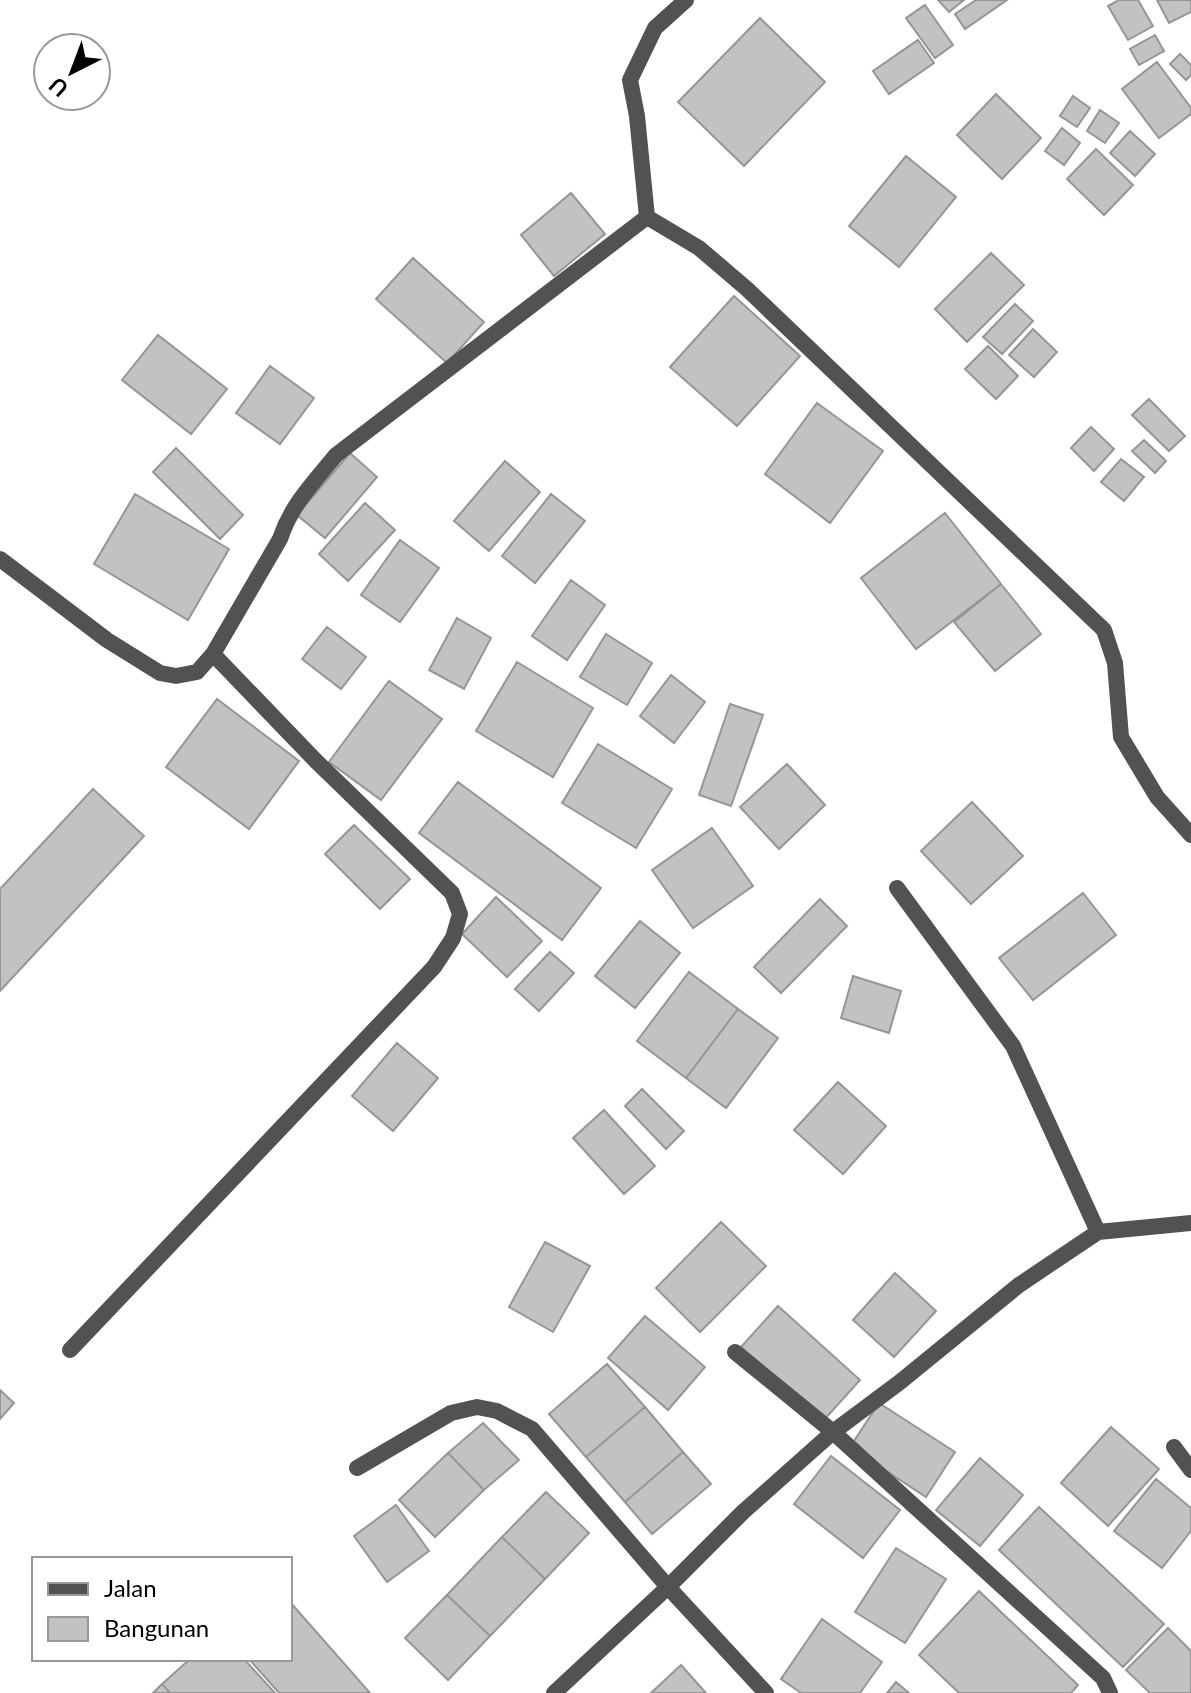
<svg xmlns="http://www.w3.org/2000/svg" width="1191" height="1693" font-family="Lato,sans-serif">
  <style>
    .building { fill: #c2c2c2; stroke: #969696; stroke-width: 2 }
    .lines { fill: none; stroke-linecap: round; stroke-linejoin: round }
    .lane { stroke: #525252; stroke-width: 16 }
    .street { stroke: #525252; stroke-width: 16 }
  </style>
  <rect width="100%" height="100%" fill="#fff"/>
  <path class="building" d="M 938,0 L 964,0 L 949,12 Z
    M 976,0 L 1007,0 L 965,29 L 955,14 Z
    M 1119,0 L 1138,0 L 1153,26 L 1128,40 L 1108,6 Z
    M 1157,0 L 1191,0 L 1191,12 L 1169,23 Z
    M 925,5 L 953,45 L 935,58 L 906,18 Z
    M 760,18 L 825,82 L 744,166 L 678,102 Z
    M 1155,35 L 1164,51 L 1139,65 L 1130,49 Z
    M 918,40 L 934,63 L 889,94 L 873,71 Z
    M 1180,54 L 1191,65 L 1191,75 L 1186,80 L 1170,64 Z
    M 1157,62 L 1191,108 L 1191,114 L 1159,138 L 1122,89 Z
    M 996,94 L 1041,138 L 1002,179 L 957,135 Z
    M 1073,96 L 1090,108 L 1077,127 L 1060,116 Z
    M 1100,110 L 1119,123 L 1105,143 L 1087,131 Z
    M 1062,128 L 1080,143 L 1064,165 L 1045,151 Z
    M 1130,131 L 1155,154 L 1135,176 L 1110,153 Z
    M 1096,149 L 1133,185 L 1104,215 L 1067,179 Z
    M 906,156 L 956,197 L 899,267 L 849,226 Z
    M 571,193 L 605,234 L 554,276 L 521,235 Z
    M 991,253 L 1024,285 L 967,342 L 935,309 Z
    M 413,258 L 484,322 L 447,363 L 376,299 Z
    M 734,296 L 800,356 L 737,426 L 670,367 Z
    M 1015,304 L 1033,321 L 1002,354 L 983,337 Z
    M 1033,329 L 1057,352 L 1034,377 L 1009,355 Z
    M 158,335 L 227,389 L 191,434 L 122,380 Z
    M 988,346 L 1018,376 L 996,399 L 965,369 Z
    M 270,366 L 314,398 L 280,444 L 236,413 Z
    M 1149,399 L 1185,436 L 1169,451 L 1132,415 Z
    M 817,403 L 883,451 L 830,523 L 765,474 Z
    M 1091,427 L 1114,449 L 1094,471 L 1071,448 Z
    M 1144,440 L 1166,461 L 1155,473 L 1132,451 Z
    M 176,448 L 243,515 L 220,539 L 153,472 Z
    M 350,453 L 377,477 L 325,538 L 297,515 Z
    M 1121,459 L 1144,477 L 1124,501 L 1101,482 Z
    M 505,461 L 540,492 L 489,551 L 454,521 Z
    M 135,494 L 229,549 L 188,620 L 94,564 Z
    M 551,494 L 585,521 L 535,583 L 502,556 Z
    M 365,503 L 395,530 L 348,581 L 319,554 Z
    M 945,513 L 1001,584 L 916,649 L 861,578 Z
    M 400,540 L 439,568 L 400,622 L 361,595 Z
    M 571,580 L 605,605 L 567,660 L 532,636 Z
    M 1001,584 L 1041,634 L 995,671 L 954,622 Z
    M 457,618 L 491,638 L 464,689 L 429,670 Z
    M 327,627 L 366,657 L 341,689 L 302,659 Z
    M 606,634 L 652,663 L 627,705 L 580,677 Z
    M 517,662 L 593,708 L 553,777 L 476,731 Z
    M 671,675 L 705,702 L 674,743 L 640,716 Z
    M 389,681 L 442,719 L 381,800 L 329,762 Z
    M 217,699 L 299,761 L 249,829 L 166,767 Z
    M 730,704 L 763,715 L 731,806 L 699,795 Z
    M 598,744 L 672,789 L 636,848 L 562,803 Z
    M 787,764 L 825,805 L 779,849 L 740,807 Z
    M 458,782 L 601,888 L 562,940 L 419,833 Z
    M 93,789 L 144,836 L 0,991 L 0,889 Z
    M 972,802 L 1023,856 L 971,904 L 921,851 Z
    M 354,825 L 410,879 L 380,909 L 325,854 Z
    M 712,828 L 753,886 L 693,928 L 652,870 Z
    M 1083,893 L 1116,935 L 1033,1000 L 999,958 Z
    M 496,897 L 542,941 L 507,977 L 462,934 Z
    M 820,899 L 847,926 L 781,993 L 754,967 Z
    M 640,921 L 680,953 L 635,1008 L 595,976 Z
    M 550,952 L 574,973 L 539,1011 L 515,989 Z
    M 689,972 L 738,1009 L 686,1078 L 637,1041 Z
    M 853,976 L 901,991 L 889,1033 L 841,1018 Z
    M 738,1009 L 778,1038 L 726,1108 L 686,1078 Z
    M 397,1043 L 438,1078 L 393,1131 L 352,1096 Z
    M 838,1082 L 886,1126 L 843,1174 L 794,1130 Z
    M 642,1089 L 684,1131 L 666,1149 L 625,1106 Z
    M 604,1110 L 655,1166 L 624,1194 L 573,1138 Z
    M 721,1222 L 766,1266 L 700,1332 L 656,1288 Z
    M 545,1242 L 590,1266 L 553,1332 L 509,1307 Z
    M 895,1273 L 936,1311 L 894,1357 L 853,1320 Z
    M 778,1306 L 860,1380 L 823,1421 L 741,1347 Z
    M 645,1316 L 705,1367 L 668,1410 L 608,1358 Z
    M 607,1364 L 645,1407 L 586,1457 L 549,1414 Z
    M 0,1390 L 14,1403 L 0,1419 Z
    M 879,1403 L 955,1452 L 926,1497 L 850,1447 Z
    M 645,1407 L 683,1452 L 625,1502 L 586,1457 Z
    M 483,1423 L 519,1460 L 484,1490 L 448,1453 Z
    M 1111,1427 L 1159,1469 L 1108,1526 L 1061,1483 Z
    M 683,1452 L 711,1484 L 652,1534 L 625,1502 Z
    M 448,1453 L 484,1490 L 435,1537 L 399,1500 Z
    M 831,1456 L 900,1510 L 863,1558 L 794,1504 Z
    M 980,1458 L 1023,1495 L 980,1546 L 936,1510 Z
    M 1156,1479 L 1191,1508 L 1191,1531 L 1162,1568 L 1114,1531 Z
    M 546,1492 L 589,1533 L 545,1579 L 502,1537 Z
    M 396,1505 L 429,1551 L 387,1582 L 354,1536 Z
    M 1039,1507 L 1164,1624 L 1123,1667 L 999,1550 Z
    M 502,1537 L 545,1579 L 490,1636 L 447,1595 Z
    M 896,1548 L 946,1579 L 905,1643 L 855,1612 Z
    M 979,1591 L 1078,1685 L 1071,1693 L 959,1693 L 919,1655 Z
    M 447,1595 L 490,1636 L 448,1680 L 405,1638 Z
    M 290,1602 L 370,1693 L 279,1693 L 249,1659 L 290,1659 Z
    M 822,1619 L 882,1662 L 860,1693 L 801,1693 L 781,1679 Z
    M 1168,1628 L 1191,1651 L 1191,1693 L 1150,1693 L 1126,1670 Z
    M 190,1659 L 244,1659 L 275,1693 L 170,1693 L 162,1684 Z
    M 681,1665 L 706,1693 L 651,1693 Z
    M 896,1682 L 909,1693 L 887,1693 Z
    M 162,1684 L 170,1693 L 153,1693 Z"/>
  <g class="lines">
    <path class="lane" d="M 897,888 L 1013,1046 L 1098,1232
      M 735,1352 L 833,1432 L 1103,1678 L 1110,1693
      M 357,1468 L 451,1413 L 477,1407 L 497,1411 L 532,1429 L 668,1587 L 766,1693
      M 554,1693 L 668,1587 L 743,1512 L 833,1432 L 900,1382 L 1019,1285 L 1098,1232 L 1191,1223"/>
    <path class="street" d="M 647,217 L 699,248 L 747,289 L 1104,630 L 1115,663 L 1121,737 L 1157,797 L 1191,835
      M 647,217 L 637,116 L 630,80 L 655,28 L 686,0
      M 0,559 L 107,640 L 160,673 L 176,676 L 197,672 L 213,654 L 280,539 C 291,505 314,482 336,455 L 647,217
      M 70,1350 L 434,967 L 453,938 L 460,914 L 452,893 L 316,761 L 213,654
      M 1174,1447 L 1191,1470"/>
  </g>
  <rect x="32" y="1557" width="260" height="104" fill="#ffffff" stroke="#999999" stroke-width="2"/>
  <rect x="48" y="1583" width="40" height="12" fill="#525252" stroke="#999999" stroke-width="2"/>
  <text x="104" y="1597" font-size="24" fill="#000000">Jalan</text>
  <rect x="48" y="1617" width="40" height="24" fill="#c2c2c2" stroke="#999999" stroke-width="2"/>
  <text x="104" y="1637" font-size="24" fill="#000000">Bangunan</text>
  <g transform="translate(72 72) rotate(222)"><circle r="38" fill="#ffffff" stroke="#999999" stroke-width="2"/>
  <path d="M0-6L14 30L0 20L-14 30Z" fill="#000000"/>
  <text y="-12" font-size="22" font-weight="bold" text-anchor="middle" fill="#000000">U</text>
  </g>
</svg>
